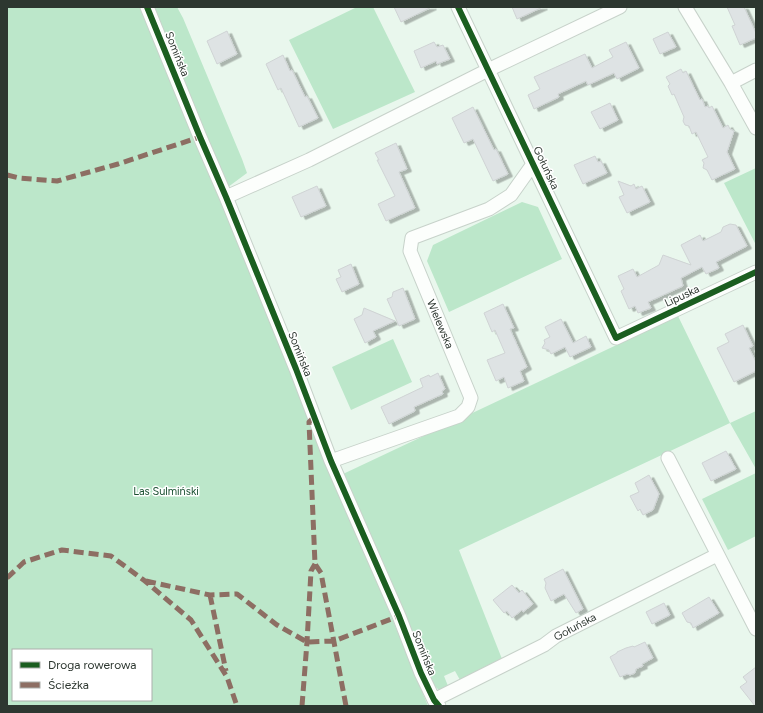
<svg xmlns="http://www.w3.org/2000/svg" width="763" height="713" font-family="Figtree,sans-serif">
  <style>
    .green { fill: #bce7ca; fill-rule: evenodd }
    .building { fill: #dee3e4; stroke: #cfd3d4; filter: url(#shadow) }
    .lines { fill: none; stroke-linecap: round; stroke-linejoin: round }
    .street-casing { stroke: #c7d2ca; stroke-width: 15 }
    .street { stroke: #fcfefc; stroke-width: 13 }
    .quiet { stroke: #8d6e63; stroke-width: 5; stroke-dasharray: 10 5; stroke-linecap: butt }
    .cycleway-casing { stroke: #fff; stroke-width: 8 }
    .cycleway { stroke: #1b5e20; stroke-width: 6 }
    .labels { text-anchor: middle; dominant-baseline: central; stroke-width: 3; stroke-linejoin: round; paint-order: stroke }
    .street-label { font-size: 11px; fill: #2d3730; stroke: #fff }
    .park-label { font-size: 11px; fill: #194f30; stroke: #fff }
  </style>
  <defs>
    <filter id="shadow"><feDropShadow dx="4.5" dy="2.5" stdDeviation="0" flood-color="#0004"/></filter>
  </defs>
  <rect width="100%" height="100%" fill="#e9f7ed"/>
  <path class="green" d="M 7,7 L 177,7 L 183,18 L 242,159 L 247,173 L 220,193 L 302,399 L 428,706 L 7,706 ZM 13,650 L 151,650 L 151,700 L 13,700 Z
    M 357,7 L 373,7 L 415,92 L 333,129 L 289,40 Z
    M 756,168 L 756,245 L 724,183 Z
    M 522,202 L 538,207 L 562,259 L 449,312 L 427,261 L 433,245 Z
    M 678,316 L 730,423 L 756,411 L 756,469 L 730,423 L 459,550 L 502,659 L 460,680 L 455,671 L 444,676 L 448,686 L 439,690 L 431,683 L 343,474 Z
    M 393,339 L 412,382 L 351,410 L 332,367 Z
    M 756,473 L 756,536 L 728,550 L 702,499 Z"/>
  <path class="building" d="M 394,7 L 432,7 L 401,22 Z
    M 512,7 L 543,7 L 517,19 Z
    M 727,7 L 744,7 L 756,33 L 756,38 L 740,45 L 732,26 L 735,25 Z
    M 227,31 L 237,54 L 217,64 L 207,41 Z
    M 668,32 L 676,47 L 660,54 L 653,39 Z
    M 434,42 L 437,47 L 443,45 L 450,59 L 437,64 L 436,61 L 421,68 L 414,51 Z
    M 626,42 L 639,68 L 617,79 L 614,73 L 588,85 L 586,81 L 558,94 L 559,97 L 534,109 L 528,95 L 540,89 L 534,77 L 585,54 L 592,68 L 613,57 L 609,50 Z
    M 283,55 L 290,71 L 292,70 L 305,97 L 307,96 L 318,118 L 299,127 L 281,88 L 278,90 L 266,64 Z
    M 681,69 L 683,73 L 686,71 L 700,100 L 702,99 L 705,107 L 708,106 L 709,108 L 712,106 L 723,128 L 728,125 L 730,129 L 734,131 L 727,152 L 735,169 L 712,180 L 707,170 L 703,168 L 704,163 L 702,160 L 708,157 L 696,132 L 692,134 L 689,126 L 685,125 L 683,121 L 684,117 L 674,94 L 672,95 L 668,86 L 670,84 L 666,77 Z
    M 610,103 L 618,120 L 600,129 L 591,112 Z
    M 473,107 L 494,150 L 496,149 L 508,174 L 493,181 L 473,139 L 464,143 L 452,118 Z
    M 396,143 L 407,169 L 399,172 L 415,208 L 386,221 L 378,204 L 395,196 L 377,160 L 379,160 L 375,153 Z
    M 595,156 L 598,162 L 601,161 L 607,173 L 583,184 L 574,165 Z
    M 618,181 L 631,186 L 634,184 L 636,189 L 642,186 L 650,202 L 627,213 L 619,197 L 624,195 Z
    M 317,186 L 326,206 L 301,217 L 292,197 Z
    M 730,224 L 736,225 L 747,246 L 716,262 L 719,268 L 706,274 L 702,267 L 681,278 L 683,286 L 648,302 L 651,308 L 638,313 L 635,306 L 629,309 L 621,291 L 624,289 L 618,276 L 633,269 L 637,277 L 659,265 L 663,255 L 691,265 L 681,245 L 700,235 L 703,241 L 721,232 L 723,227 Z
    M 351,264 L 359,284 L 342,292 L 336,279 L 341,277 L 338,270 Z
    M 403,288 L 415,319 L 399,326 L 387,299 L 392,297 L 393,292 Z
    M 503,304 L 514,328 L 510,329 L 527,367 L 520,371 L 524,381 L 508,388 L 504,377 L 496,381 L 487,360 L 505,353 L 495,330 L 492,332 L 484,313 Z
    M 364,308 L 395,321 L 373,331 L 376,337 L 365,343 L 354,319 L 362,315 Z
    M 561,319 L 573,343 L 586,336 L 591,347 L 570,357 L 565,347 L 551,354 L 549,350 L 542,348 L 545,343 L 544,340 L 550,337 L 545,327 Z
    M 743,325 L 753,346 L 749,348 L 756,362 L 756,371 L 734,382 L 717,348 L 729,342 L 725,334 Z
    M 438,373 L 445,389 L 442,391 L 443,394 L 414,407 L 415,411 L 389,424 L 381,407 L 423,387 L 420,379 L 429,375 L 430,377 Z
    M 726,451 L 736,469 L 711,481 L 702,463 Z
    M 649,475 L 659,494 L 653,510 L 643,515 L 640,509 L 638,511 L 630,496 L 639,492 L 635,483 Z
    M 563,569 L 583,609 L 576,613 L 564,594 L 551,601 L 545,588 L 546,583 L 544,579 Z
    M 512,585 L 519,593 L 522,590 L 533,604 L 523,612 L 522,610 L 512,618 L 507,611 L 504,613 L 493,600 Z
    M 709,597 L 719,613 L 693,628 L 691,623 L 687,622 L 682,613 Z
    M 664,603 L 670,615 L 652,624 L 646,612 Z
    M 645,642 L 653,658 L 642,664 L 643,666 L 636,669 L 635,673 L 630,675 L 627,674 L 620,677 L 610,657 L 617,653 L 617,652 L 626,648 L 633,646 L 634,647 Z
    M 756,667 L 756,706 L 755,706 L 740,687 L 747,682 L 743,677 Z"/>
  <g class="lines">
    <g class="street-casing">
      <path id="street" d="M 147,7 L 200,137 L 226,197 L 296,369 L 331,461 L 399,616 L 421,673 L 434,700 L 439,706
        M 458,7 L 616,338 L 756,272
        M 685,7 L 731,83 L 756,128
        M 731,83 L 756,70
        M 226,197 L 309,160 L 488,70 L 620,7
        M 668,458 L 756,629
        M 331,461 L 459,416 L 468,407 L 471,398 L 410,251 L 412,238 L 489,209 L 511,195 L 533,164
        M 434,700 L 544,645 L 556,636 L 717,555"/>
    </g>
    <use href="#street" class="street"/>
    <path class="quiet" d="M 7,175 L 19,178 L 57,181 L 118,164 L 200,137
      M 314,417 L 309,422 L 315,564 L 321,573 L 346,706
      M 7,578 L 24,562 L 62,550 L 111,556 L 145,581 L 191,620 L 227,677 L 237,706
      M 146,581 L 210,595 L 237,594 L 277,625 L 307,642 L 334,641 L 399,616
      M 210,595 L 226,671
      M 302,706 L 307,642 L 311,571 L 315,564"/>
    <g class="cycleway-casing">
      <path id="cycleway" d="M 147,7 L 200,137 L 226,197 L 296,369 L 331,461 L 399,616 L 421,673 L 434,700 L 439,706
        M 458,7 L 616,338 L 756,272"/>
    </g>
    <use href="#cycleway" class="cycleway"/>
  </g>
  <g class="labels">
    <g class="street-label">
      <text transform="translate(177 54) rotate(68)">Somińska</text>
      <text transform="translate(546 168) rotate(65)">Gołuńska</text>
      <text transform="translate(682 296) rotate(-25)">Lipuska</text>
      <text transform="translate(440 324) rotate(67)">Wielewska</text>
      <text transform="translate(300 354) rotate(68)">Somińska</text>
      <text transform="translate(575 627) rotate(-28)">Gołuńska</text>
      <text transform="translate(424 653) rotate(68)">Somińska</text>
    </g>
    <g class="park-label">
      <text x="166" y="491">Las Sulmiński</text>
    </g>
  </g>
  <rect width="763" height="713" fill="none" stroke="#2d3730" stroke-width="16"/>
  <rect x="12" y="649" width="140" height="52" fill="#ffffff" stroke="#abafac"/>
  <rect x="20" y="662" width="20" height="6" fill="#1b5e20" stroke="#abafac"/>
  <text x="48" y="669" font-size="12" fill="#2d3730">Droga rowerowa</text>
  <rect x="20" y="682" width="20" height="6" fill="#8d6e63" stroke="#abafac"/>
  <text x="48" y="689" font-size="12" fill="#2d3730">Ścieżka</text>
</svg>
